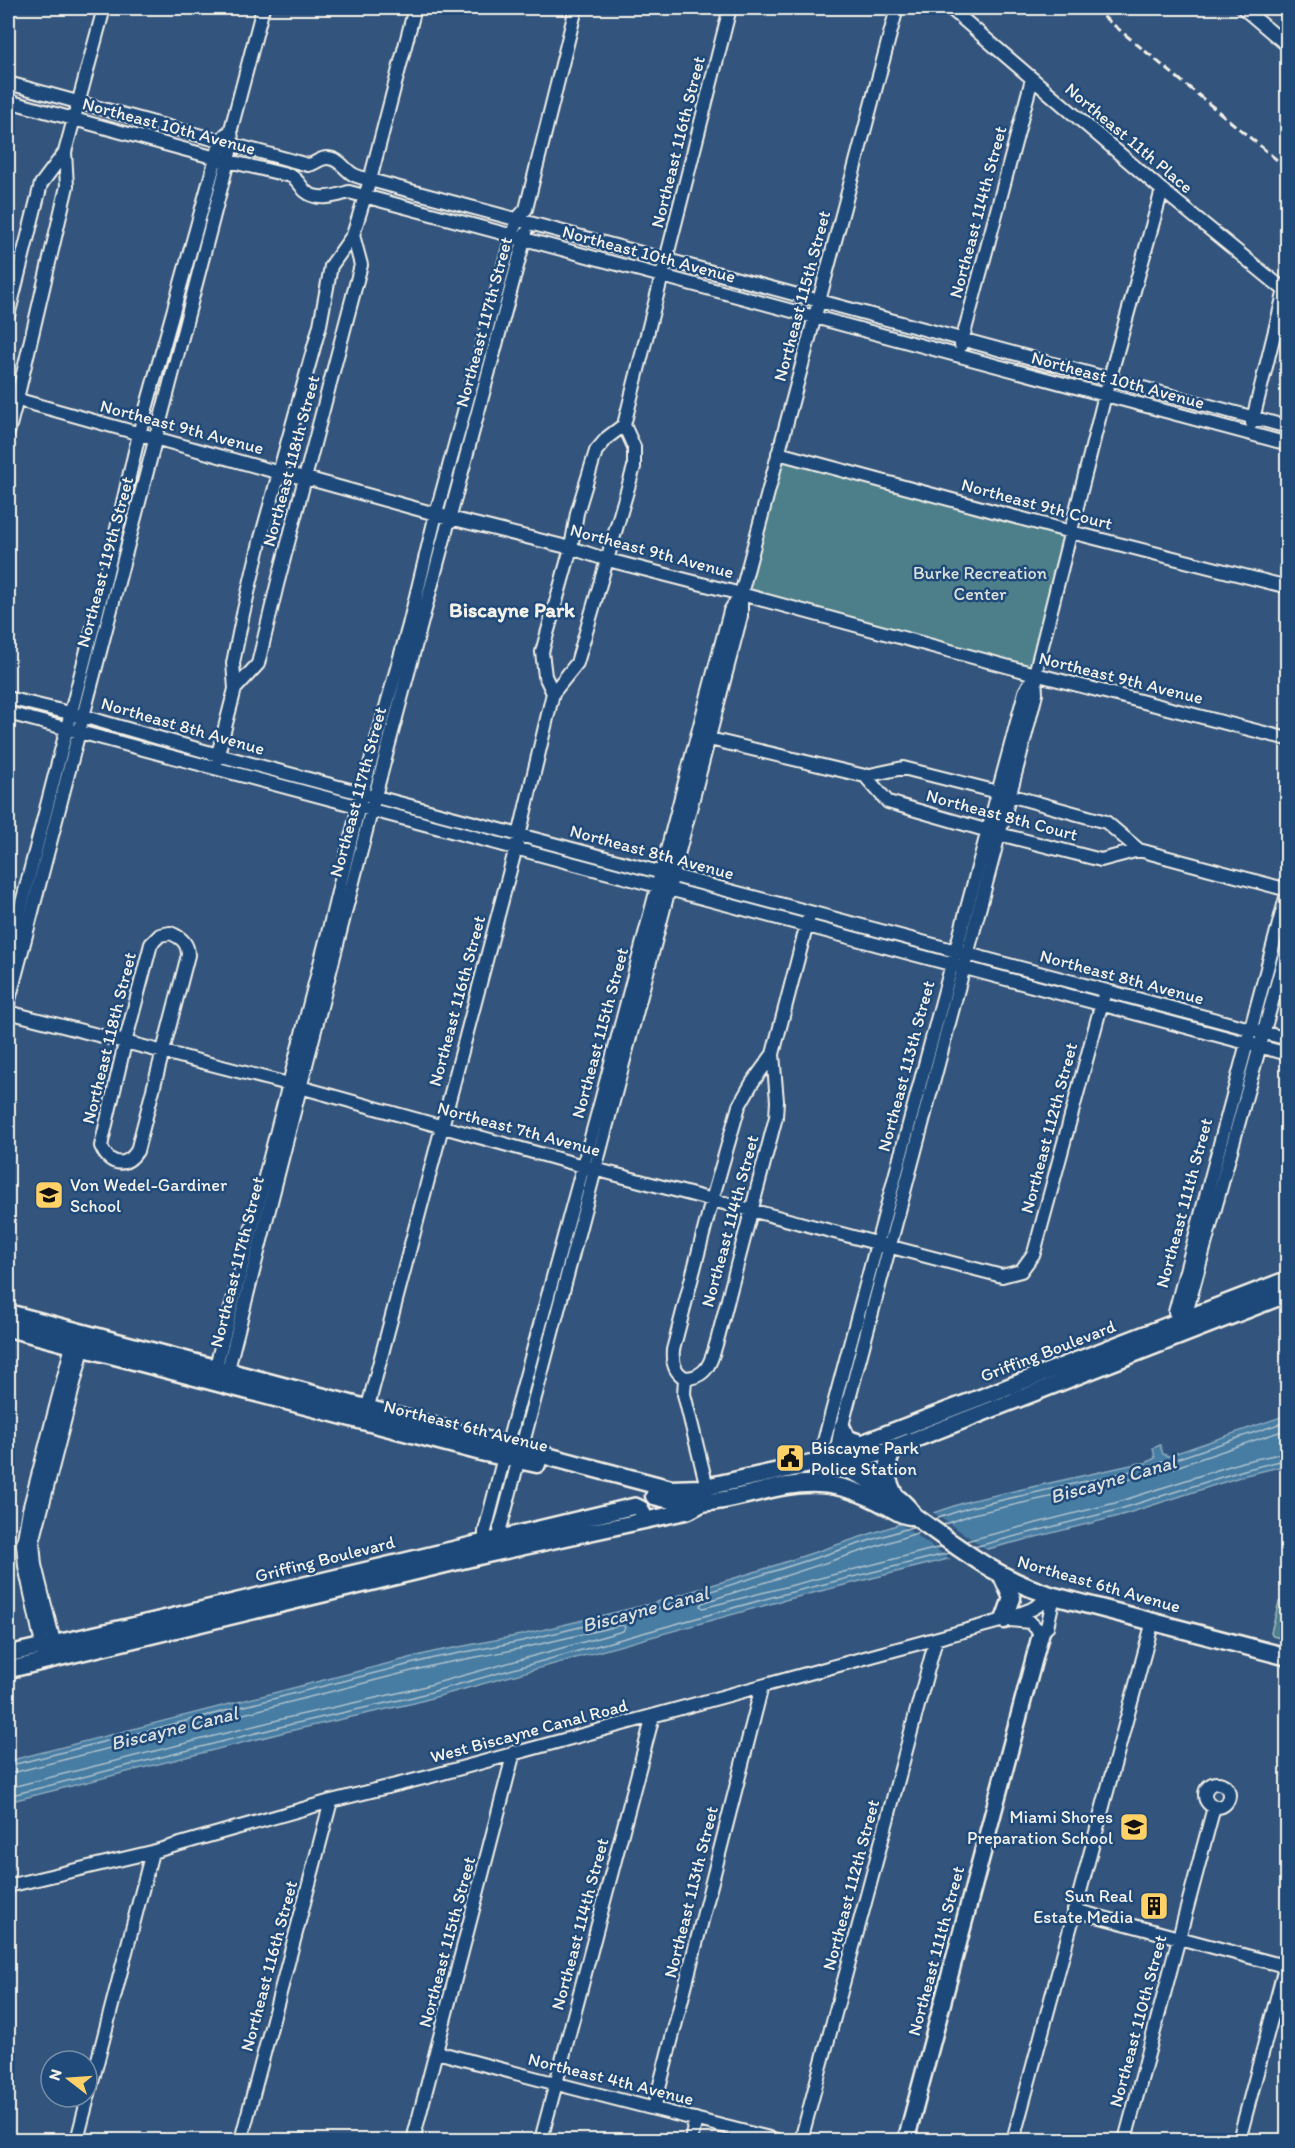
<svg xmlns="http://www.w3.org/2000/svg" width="1295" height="2148" font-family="Itim,sans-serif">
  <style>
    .green { fill: #4d7f8b; stroke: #a0b8ba; stroke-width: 1.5 }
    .water { fill: #467ca3; stroke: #8cabbf; stroke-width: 1.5 }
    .pier { fill: #33547d }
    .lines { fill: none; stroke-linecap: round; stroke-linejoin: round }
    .shore { stroke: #aec2cc; stroke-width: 1.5 }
    .minor-casing { stroke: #f4f1e8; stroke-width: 16 }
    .tertiary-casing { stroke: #f4f1e8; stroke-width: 20 }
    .secondary-casing { stroke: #f4f1e8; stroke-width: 21 }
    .minor { stroke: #1f4a7a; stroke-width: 12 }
    .tertiary { stroke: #1f4a7a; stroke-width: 15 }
    .secondary { stroke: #1f4a7a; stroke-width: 16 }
    .rail { stroke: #f4f1e8; stroke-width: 3; stroke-dasharray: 9 4.5; stroke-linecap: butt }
    .labels { text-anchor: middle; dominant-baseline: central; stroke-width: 5; stroke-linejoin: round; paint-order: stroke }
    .street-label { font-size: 18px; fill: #f4f1e8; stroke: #1f4a7a }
    .park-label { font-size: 18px; fill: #dbe0da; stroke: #1f4a7a }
    .poi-label { font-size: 18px; fill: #f4f1e8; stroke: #1f4a7a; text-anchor: start }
    .water-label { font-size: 20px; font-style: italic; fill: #dadfde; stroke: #1f4a7a }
    .quarter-label { font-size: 21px; font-weight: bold; fill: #f4f1e8; stroke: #1f4a7a }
  </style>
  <rect width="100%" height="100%" fill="#33547d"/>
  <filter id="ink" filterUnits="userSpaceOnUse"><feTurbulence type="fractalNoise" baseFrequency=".0167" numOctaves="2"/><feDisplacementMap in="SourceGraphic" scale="12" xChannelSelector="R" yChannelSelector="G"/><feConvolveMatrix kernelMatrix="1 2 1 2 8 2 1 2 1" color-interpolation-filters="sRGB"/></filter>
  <g filter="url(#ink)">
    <path class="green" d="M 778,453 L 1071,532 L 1035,674 L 741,594 Z
      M 1287,1581 L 1287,1640 L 1273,1636 L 1271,1632 L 1279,1602 L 1282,1600 Z"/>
    <path class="water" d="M 1287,1415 L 1287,1465 L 1246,1475 L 1119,1516 L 777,1602 L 414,1703 L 289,1731 L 8,1802 L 8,1761 L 433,1652 L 521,1635 L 654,1603 L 767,1568 L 969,1501 L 1140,1463 L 1146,1463 L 1155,1458 L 1153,1448 L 1160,1445 L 1163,1454 L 1168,1456 Z"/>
    <path class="pier" d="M 931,1511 L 990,1552 L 953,1561 L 900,1524 Z"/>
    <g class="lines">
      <path class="shore" d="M 935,1519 L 971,1507 L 1140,1469 L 1149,1469 L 1161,1461 L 1170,1461 L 1288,1421
        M 943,1525 L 973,1514 L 1140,1477 L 1150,1476 L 1163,1469 L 1173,1468 L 1288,1429
        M 920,1532 L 702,1603 L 700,1606 L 703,1608 L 941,1547
        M 966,1541 L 1115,1503 L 1242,1462 L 1288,1452
        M 974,1547 L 1117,1510 L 1244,1470 L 1288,1459
        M 8,1766 L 434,1658 L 522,1641 L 655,1609 L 912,1527
        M 8,1774 L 435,1665 L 523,1648 L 622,1625 L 625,1627 L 623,1631 L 411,1690 L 286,1718 L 8,1788
        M 8,1796 L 288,1725 L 413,1697 L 776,1596 L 949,1553"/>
      <g class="minor-casing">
        <path id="minor" d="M 950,8 L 1162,190 L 1288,293
          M 1243,8 L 1288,46
          M 8,83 L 308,165 C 316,164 319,158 327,158 C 338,158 343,167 351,173 C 356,177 364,178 370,180 L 1288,427
          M 8,101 L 216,158 L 291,176 C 298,180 300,185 305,191 C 318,202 335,196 349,192 L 1288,444
          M 8,316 L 41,184 L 65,152 L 104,8
          M 961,345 L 1032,79
          M 8,397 L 280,473 L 306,478 L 450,518 L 571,548 L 608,560 L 741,594 L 1035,674 L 1288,739
          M 1252,423 L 1285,290
          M 8,433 L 17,399 L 67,186 L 65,152
          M 778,453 L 1071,532 L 1288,587
          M 235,689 L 258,664 L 277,585 L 361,265 L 353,235
          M 553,693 L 545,676 L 542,652 L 571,548 L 577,513 L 596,451 L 608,437 L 624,425 L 730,8
          M 8,698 L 82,716 L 218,755 L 1288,1039
          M 8,713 L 1288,1054
          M 701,737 L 865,776 L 903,768 L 998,792 L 1106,822 L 1139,850 L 1288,890
          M 216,762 L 235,689 L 233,663 L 243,614 L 261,538 L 320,325 L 331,266 L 353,235 L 370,180 L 415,8
          M 865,776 L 888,802 L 999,834 L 1101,860 L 1139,850
          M 1288,890 L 1175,1312 L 1180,1320 L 1187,1310 L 1288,944
          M 170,933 C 181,937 188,943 188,955 L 137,1151 C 125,1169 109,1165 101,1146 L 125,1043 L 151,944 L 160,935 Z
          M 8,957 L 104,584 L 139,434 L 221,140 L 226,134
          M 8,1004 L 228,161 L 232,143 L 231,129 L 263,8
          M 8,1012 L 300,1087 L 583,1166 L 1002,1276 L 1021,1271 L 1034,1253 L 1105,991
          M 773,1054 L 752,1083 L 739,1106 L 712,1200 L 673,1350 C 672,1362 674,1372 685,1378 C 708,1378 712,1359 717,1341 L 776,1117 L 777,1101 L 773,1054 L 808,920
          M 214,1374 L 329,929 L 362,793 L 409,625 L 436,514 L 512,236 L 517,219 L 526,209 L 576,8
          M 226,1377 L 375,796 L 526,233
          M 685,1378 L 684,1394 L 707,1487
          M 366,1414 L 519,836 L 553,693 L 577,663 L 634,467 L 634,447 L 624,425
          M 839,1462 L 837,1448 L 840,1433 L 1024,741 L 1036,694 L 1035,674
          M 828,1468 L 824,1461 L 823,1445 L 1025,692 L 1035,674 L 1105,395 L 1162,190
          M 501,1545 L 500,1528 L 504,1515 L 741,616 L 741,594 L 897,8
          M 485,1550 L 485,1531 L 504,1457 L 602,1097 L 730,611 L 740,595
          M 1010,1620 L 1030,1622 L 1041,1633 L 1047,1627 L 1054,1596
          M 56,1650 L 35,1565 L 33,1542 L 85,1341
          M 44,1654 L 25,1566 L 23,1544 L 29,1510 L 74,1338
          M1205 1795a12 12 0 1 1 24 0a12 12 0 1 1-24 0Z
          M 8,1886 L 152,1852 L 331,1801 L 428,1777 L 1004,1620 L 1032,1609 L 1054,1596
          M 1074,1910 L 1288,1967
          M 437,2052 C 550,2083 664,2111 777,2140
          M 654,2108 L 762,1686
          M 77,2140 L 152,1852
          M 241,2140 L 331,1801
          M 413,2140 L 514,1752
          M 541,2140 L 653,1716
          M 691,2140 L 696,2119
          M 801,2140 L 936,1639
          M 1013,2140 L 1153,1621
          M 1125,2140 L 1214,1807
          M 1239,2140 L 1288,1956"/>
      </g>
      <g class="tertiary-casing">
        <path id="tertiary" d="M 842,1427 L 847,1438 L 862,1443
          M 824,1461 L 855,1448 L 862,1443 L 1288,1279
          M 840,1466 L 862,1460 L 1288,1294
          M 8,1654 L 154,1621 L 635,1506 L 641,1509 L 645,1519
          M 8,1670 L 485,1555 L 688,1511 L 705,1502
          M 906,2140 L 1041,1633"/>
      </g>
      <g class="secondary-casing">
        <path id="secondary" d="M 8,1313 L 671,1489 L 701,1488 L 824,1461 C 852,1469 900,1492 914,1516 C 961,1549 998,1580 1054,1596 L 1288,1657
          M 8,1328 L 485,1453 L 537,1464
          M 654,1496 C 673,1501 690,1504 709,1502 C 747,1498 781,1482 819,1484 C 842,1485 865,1494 885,1505 C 894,1509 900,1515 910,1516
          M 895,1496 C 885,1477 884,1465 895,1447
          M 1002,1576 L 1012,1598 L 1004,1620"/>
      </g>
      <use href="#minor" class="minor"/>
      <use href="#tertiary" class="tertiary"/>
      <use href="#secondary" class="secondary"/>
      <path class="rail" d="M 1093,8 L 1288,169"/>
    </g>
  </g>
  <defs>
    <g id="school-square" transform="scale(1.5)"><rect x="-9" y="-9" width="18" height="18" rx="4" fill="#ffd166" stroke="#1f4a7a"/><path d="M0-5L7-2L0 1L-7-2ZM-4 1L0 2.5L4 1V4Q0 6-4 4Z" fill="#111"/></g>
    <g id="civic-square" transform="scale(1.5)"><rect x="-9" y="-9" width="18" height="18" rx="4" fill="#ffd166" stroke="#1f4a7a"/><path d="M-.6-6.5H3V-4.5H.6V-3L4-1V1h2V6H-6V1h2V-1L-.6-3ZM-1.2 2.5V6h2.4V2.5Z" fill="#111"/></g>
    <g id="building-square" transform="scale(1.5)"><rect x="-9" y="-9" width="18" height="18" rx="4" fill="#ffd166" stroke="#1f4a7a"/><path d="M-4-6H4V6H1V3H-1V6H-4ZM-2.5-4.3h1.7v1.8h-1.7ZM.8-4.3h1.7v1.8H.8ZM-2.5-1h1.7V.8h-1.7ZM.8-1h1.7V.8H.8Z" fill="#111"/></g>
  </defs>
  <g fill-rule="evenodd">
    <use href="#school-square" x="49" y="1195"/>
    <use href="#civic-square" x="790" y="1458"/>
    <use href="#school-square" x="1134" y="1827"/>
    <use href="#building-square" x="1154" y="1906"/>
  </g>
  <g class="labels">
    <g class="street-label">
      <text transform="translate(169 126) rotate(15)">Northeast 10th Avenue</text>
      <text transform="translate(1129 138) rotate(40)">Northeast 11th Place</text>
      <text transform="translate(678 142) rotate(-76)">Northeast 116th Street</text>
      <text transform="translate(978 212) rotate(-75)">Northeast 114th Street</text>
      <text transform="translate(649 254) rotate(15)">Northeast 10th Avenue</text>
      <text transform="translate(802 296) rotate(-75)">Northeast 115th Street</text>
      <text transform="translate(484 322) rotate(-75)">Northeast 117th Street</text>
      <text transform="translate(1118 380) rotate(15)">Northeast 10th Avenue</text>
      <text transform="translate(182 427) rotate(15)">Northeast 9th Avenue</text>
      <text transform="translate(291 461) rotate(-75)">Northeast 118th Street</text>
      <text transform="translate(1037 504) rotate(15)">Northeast 9th Court</text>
      <text transform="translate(652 551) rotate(15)">Northeast 9th Avenue</text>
      <text transform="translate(105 562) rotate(-75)">Northeast 119th Street</text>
      <text transform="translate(1121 678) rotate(14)">Northeast 9th Avenue</text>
      <text transform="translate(183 726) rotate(16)">Northeast 8th Avenue</text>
      <text transform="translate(358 792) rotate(-75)">Northeast 117th Street</text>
      <text transform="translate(1002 815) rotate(15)">Northeast 8th Court</text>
      <text transform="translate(652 852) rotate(15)">Northeast 8th Avenue</text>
      <text transform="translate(1122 977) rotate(15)">Northeast 8th Avenue</text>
      <text transform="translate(457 1001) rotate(-75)">Northeast 116th Street</text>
      <text transform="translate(600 1033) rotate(-75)">Northeast 115th Street</text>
      <text transform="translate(109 1038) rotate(-76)">Northeast 118th Street</text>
      <text transform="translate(906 1066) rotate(-75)">Northeast 113th Street</text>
      <text transform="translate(1049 1128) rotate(-75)">Northeast 112th Street</text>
      <text transform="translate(519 1129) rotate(15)">Northeast 7th Avenue</text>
      <text transform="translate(1184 1203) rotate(-75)">Northeast 111th Street</text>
      <text transform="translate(730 1221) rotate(-75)">Northeast 114th Street</text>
      <text transform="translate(237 1262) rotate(-76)">Northeast 117th Street</text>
      <text transform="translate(1048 1351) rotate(-21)">Griffing Boulevard</text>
      <text transform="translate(466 1426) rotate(14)">Northeast 6th Avenue</text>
      <text transform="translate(325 1559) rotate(-14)">Griffing Boulevard</text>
      <text transform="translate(1099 1584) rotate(16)">Northeast 6th Avenue</text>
      <text transform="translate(529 1731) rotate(-15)">West Biscayne Canal Road</text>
      <text transform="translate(851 1885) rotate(-75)">Northeast 112th Street</text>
      <text transform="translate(691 1892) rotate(-76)">Northeast 113th Street</text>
      <text transform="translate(580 1924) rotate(-75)">Northeast 114th Street</text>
      <text transform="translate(447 1942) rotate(-75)">Northeast 115th Street</text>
      <text transform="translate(936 1951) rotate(-75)">Northeast 111th Street</text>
      <text transform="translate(269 1966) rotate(-75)">Northeast 116th Street</text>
      <text transform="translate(1138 2021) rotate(-75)">Northeast 110th Street</text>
      <text transform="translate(611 2079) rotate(14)">Northeast 4th Avenue</text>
    </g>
    <g class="park-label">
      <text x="980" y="573">Burke Recreation<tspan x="980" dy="21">Center</tspan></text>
    </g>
    <g class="poi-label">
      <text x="70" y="1185">Von Wedel-Gardiner<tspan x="70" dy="21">School</tspan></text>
      <text x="811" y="1448">Biscayne Park<tspan x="811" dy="21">Police Station</tspan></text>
      <text x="1113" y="1817" text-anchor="end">Miami Shores<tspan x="1113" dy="21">Preparation School</tspan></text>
      <text x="1133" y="1896" text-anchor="end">Sun Real<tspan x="1133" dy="21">Estate Media</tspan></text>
    </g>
    <g class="water-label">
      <text transform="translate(1113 1479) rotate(-16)">Biscayne Canal</text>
      <text transform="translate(645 1609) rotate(-15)">Biscayne Canal</text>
      <text transform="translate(174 1728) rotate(-14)">Biscayne Canal</text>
    </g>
    <g class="quarter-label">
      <text x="512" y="609">Biscayne Park</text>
    </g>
  </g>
  <rect width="1295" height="2148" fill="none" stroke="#1f4a7a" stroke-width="30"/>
  <rect x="15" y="15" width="1265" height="2118" fill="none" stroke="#f4f1e8" stroke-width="2" filter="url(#ink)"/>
  <g transform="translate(69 2079) rotate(287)"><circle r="28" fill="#1f4a7a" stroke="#748da6" stroke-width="1.5"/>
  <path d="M0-4.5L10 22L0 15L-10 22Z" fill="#ffd166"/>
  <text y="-9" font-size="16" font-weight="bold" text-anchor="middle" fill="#f4f1e8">N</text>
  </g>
</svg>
